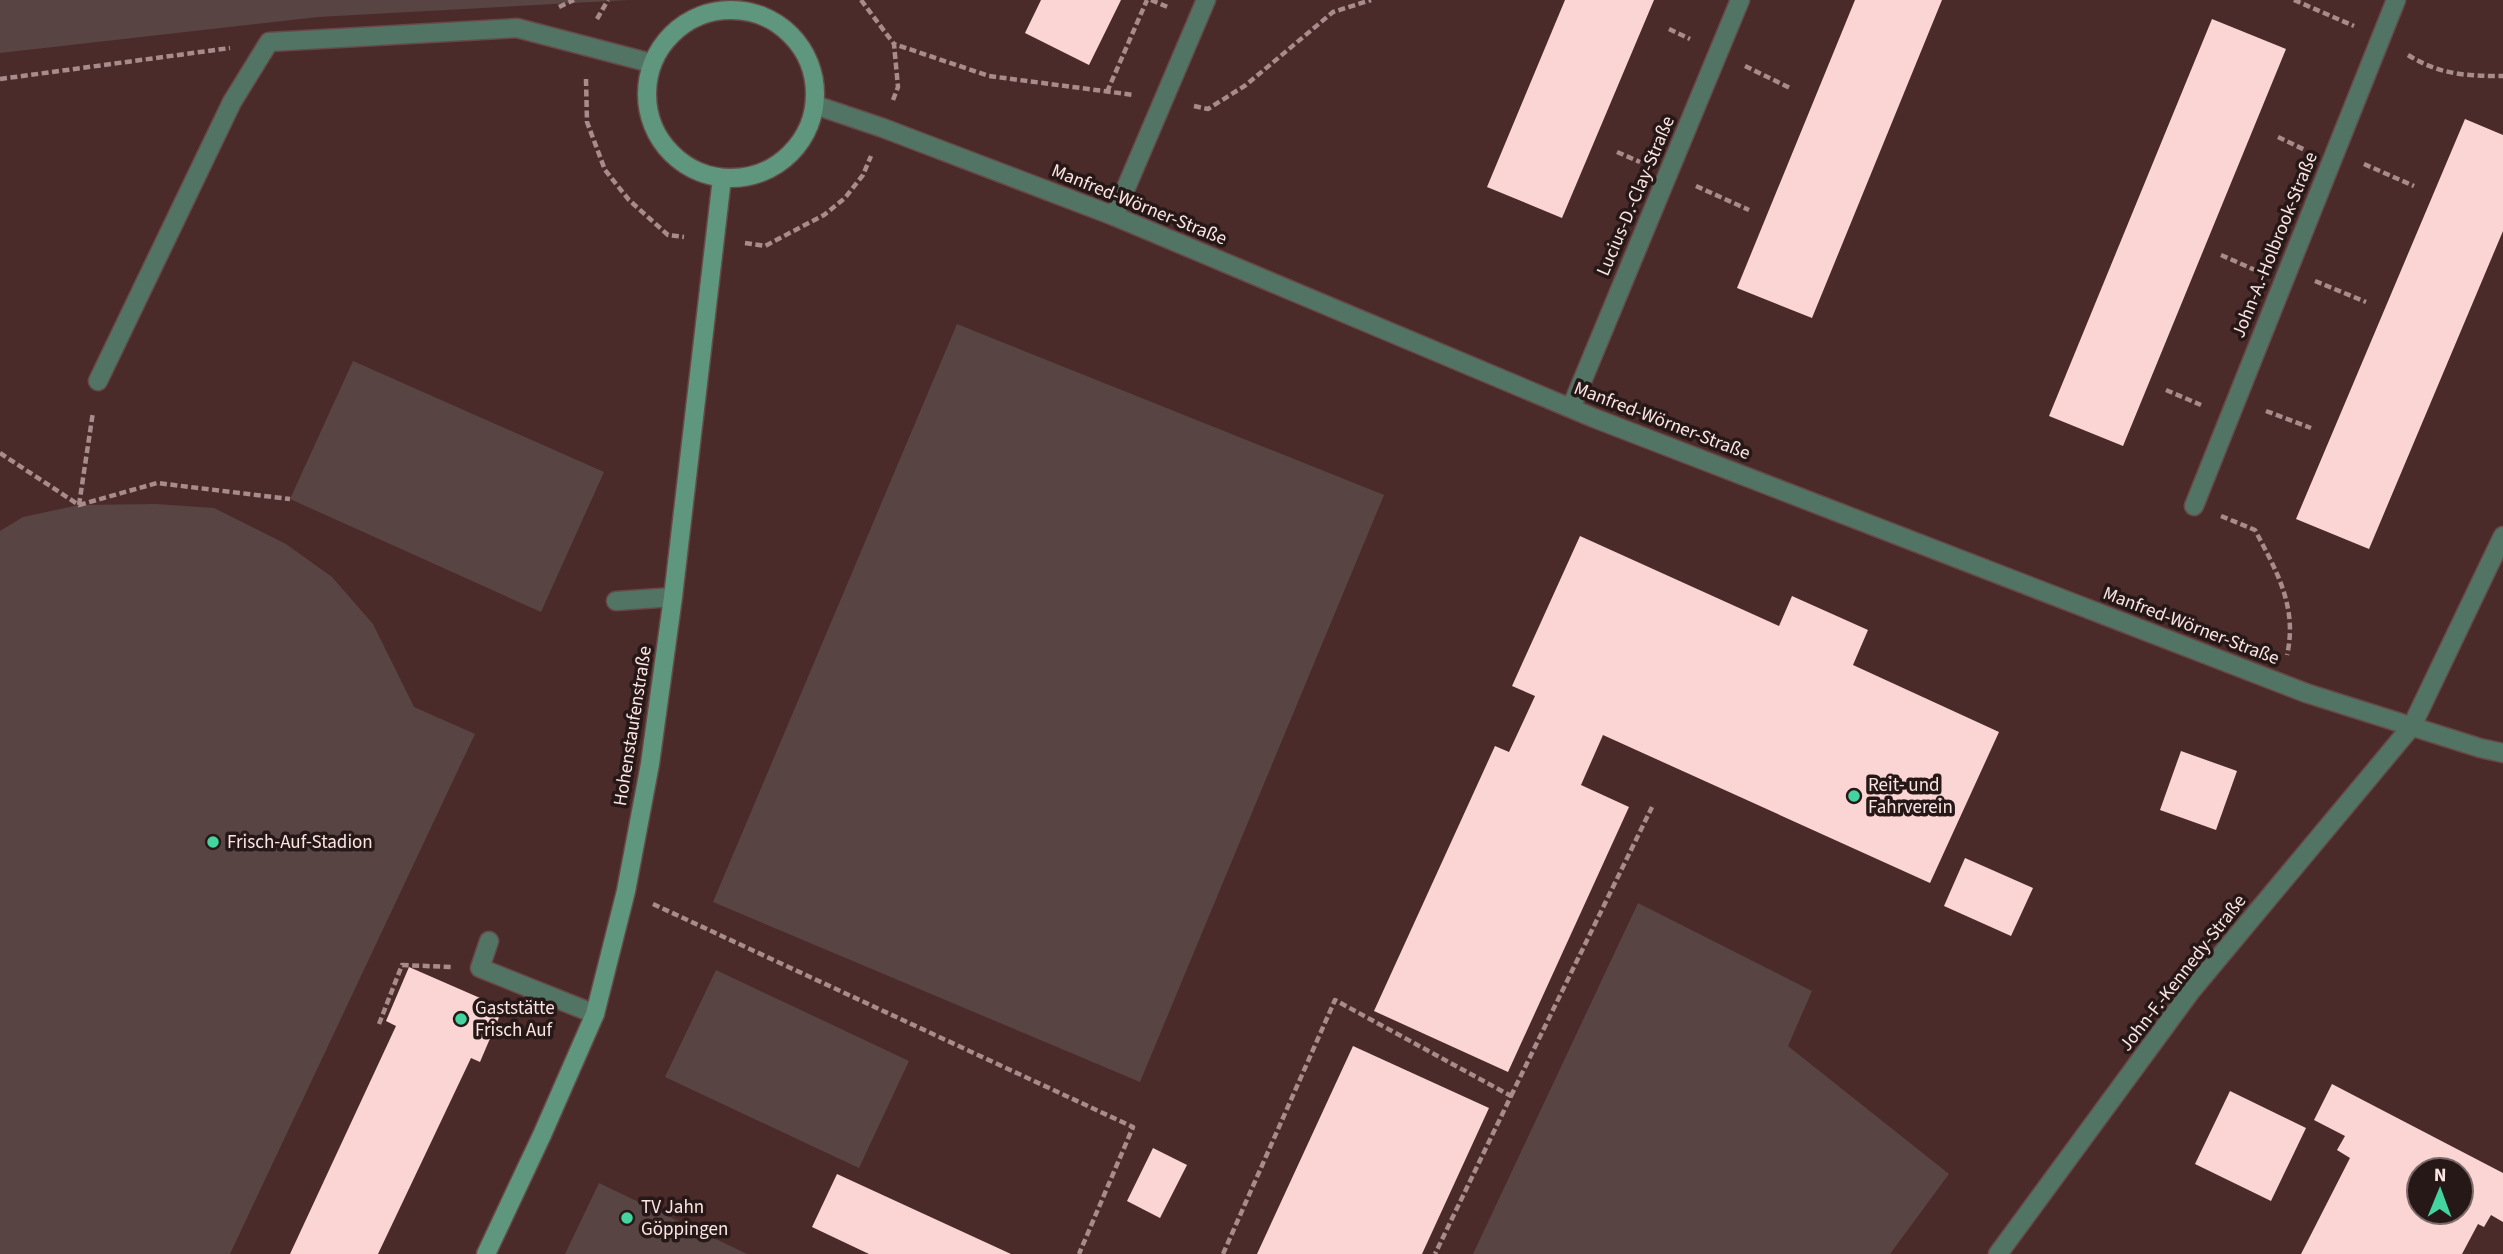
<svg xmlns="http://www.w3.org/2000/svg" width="2503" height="1254" font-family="'Source Sans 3',sans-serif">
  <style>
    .green { fill: #584443 }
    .building { fill: #fbd5d3; fill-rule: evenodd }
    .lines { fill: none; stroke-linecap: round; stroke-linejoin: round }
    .service-casing { stroke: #674948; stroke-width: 21 }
    .minor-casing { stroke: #674948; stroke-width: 21 }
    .tertiary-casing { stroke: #674948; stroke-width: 21 }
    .secondary-casing { stroke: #674948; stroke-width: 21 }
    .path { stroke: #a78c8b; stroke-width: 4.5; stroke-dasharray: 7 3.5; stroke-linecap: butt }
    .service { stroke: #527464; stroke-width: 18 }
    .minor { stroke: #527464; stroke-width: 18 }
    .tertiary { stroke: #527464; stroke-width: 18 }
    .secondary { stroke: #5f967e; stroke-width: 18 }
    .poi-dot { fill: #43d4a0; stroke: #271818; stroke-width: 2.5 }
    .labels { text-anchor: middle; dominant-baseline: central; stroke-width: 7; stroke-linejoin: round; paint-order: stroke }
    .street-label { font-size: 19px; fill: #fbe5e3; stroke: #271818 }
    .poi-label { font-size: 19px; fill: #fbe5e3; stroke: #271818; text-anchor: start }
  </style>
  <rect width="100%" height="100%" fill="#4b2b2a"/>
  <path class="green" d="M 0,0 L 629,0 L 318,17 L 0,53 Z
    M 957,324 L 1384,495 L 1140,1082 L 713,902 Z
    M 353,361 L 604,472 L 541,612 L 290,499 Z
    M 156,504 L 214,508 L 286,544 L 332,577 L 373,624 L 414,707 L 475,734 L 230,1254 L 0,1254 L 0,531 L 23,517 L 79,505 Z
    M 1638,903 L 1812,991 L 1788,1046 L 1949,1174 L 1890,1254 L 1473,1254 Z
    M 716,970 L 909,1061 L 859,1168 L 665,1077 Z
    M 599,1183 L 747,1254 L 565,1254 Z"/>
  <path class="building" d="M 1041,0 L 1121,0 L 1089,65 L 1025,33 Z
    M 1565,0 L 1654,0 L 1562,218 L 1487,187 Z
    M 1855,0 L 1942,0 L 1812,318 L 1737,288 Z
    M 2212,19 L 2286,49 L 2123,446 L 2049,416 Z
    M 2465,119 L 2503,135 L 2503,231 L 2369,549 L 2296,519 Z
    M 1580,536 L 1779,626 L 1792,596 L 1868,630 L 1853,665 L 1999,732 L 1930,883 L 1603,735 L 1581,785 L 1629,807 L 1508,1072 L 1374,1011 L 1495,746 L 1509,752 L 1535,696 L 1512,686 Z
    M 2181,751 L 2237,771 L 2216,830 L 2160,810 Z
    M 1965,858 L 2033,888 L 2011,936 L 1944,906 Z
    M 409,967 L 503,1008 L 480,1062 L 471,1058 L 378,1254 L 290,1254 L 396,1026 L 386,1021 Z
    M 1353,1046 L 1489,1108 L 1422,1254 L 1257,1254 Z
    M 2332,1084 L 2503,1173 L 2503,1222 L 2491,1215 L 2484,1227 L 2478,1224 L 2462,1254 L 2301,1254 L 2350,1158 L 2337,1150 L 2345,1136 L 2314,1120 ZM 2419,1170 L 2461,1170 L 2461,1212 L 2419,1212 Z
    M 2230,1091 L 2306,1128 L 2271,1201 L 2195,1164 Z
    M 1153,1148 L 1187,1165 L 1160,1218 L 1127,1201 Z
    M 837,1174 L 1011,1254 L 869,1254 L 812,1227 Z"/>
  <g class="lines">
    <g class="service-casing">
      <path id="service" d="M 98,381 L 232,102 L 269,42 L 517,28 L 651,63
        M 616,601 L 673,597
        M 489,941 L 480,968 L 595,1014"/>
    </g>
    <g class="minor-casing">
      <path id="minor" d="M 1114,216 L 1206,0
        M 1571,408 L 1740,0
        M 2194,506 L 2396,0
        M 1998,1254 L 2191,991 L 2412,726 L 2503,536"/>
    </g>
    <g class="tertiary-casing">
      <path id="tertiary" d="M 815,105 L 883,128 L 1114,216 L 1594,418 L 2306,693 L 2480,748 L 2503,753"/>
    </g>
    <g class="secondary-casing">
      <path id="secondary" d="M647 94a84 84 0 1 1 168 0a84 84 0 1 1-168 0Z
        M 486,1254 L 542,1135 L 595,1014 L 626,891 L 650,764 L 673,597 L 722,178"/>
    </g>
    <path class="path" d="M 861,0 L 894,44
      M 1151,0 L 1170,8
      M 2294,0 L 2354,26
      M 559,7 L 574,0
      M 597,19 L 608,0
      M 1669,29 L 1690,39
      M 2408,55 C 2440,75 2467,76 2503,76
      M 1745,66 L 1792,89
      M 0,79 L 230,48
      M 586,79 L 587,122 L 605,170 L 629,200 L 668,235 L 684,237
      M 1107,92 L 1147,0
      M 893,100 L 898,87 L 894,44 L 989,76 L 1134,95
      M 1194,106 L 1208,109 L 1246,85 L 1333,12 L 1371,0
      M 2278,137 L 2305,150
      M 1617,152 L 1640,162
      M 2364,164 L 2414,186
      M 1696,186 L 1749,210
      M 745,243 L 765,246 L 824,215 L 845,198 L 863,175 L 871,156
      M 2221,255 L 2255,270
      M 2315,281 L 2366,302
      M 2166,390 L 2201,405
      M 2266,411 L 2311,428
      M 0,453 L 79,505 L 93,412
      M 79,505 L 157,483 L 290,499
      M 2221,516 L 2255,530 C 2276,570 2298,607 2287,655
      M 653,904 L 1133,1127 L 1079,1254
      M 379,1024 L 402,965 L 451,967
      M 1511,1096 L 1652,807
      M 1223,1254 L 1335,1000 L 1511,1096 L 1435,1254"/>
    <use href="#service" class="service"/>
    <use href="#minor" class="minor"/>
    <use href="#tertiary" class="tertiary"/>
    <use href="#secondary" class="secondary"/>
  </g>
  <g class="poi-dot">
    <circle cx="1854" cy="796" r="7"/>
    <circle cx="213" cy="842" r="7"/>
    <circle cx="461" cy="1019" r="7"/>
    <circle cx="627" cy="1218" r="7"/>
  </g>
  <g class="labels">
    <g class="street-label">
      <text transform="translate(1636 196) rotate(-67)">Lucius-D.-Clay-Straße</text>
      <text transform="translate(1139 205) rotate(22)">Manfred-Wörner-Straße</text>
      <text transform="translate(2275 245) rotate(-68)">John-A.-Holbrook-Straße</text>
      <text transform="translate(1662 421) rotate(21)">Manfred-Wörner-Straße</text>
      <text transform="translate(2191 626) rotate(21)">Manfred-Wörner-Straße</text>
      <text transform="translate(633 726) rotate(-81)">Hohenstaufenstraße</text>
      <text transform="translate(2183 973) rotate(-52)">John-F.-Kennedy-Straße</text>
    </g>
    <g class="poi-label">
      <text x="1868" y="785">Reit- und<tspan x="1868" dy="22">Fahrverein</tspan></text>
      <text x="227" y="842">Frisch-Auf-Stadion</text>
      <text x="475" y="1008">Gaststätte<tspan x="475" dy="22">Frisch Auf</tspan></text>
      <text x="641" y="1207">TV Jahn<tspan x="641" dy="22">Göppingen</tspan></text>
    </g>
  </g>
  <g transform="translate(2440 1191) rotate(1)"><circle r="33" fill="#271818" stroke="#7c6a69" stroke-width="2"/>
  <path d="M0-5L12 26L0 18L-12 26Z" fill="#43d4a0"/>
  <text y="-10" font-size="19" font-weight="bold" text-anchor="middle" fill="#fbe5e3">N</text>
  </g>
</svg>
